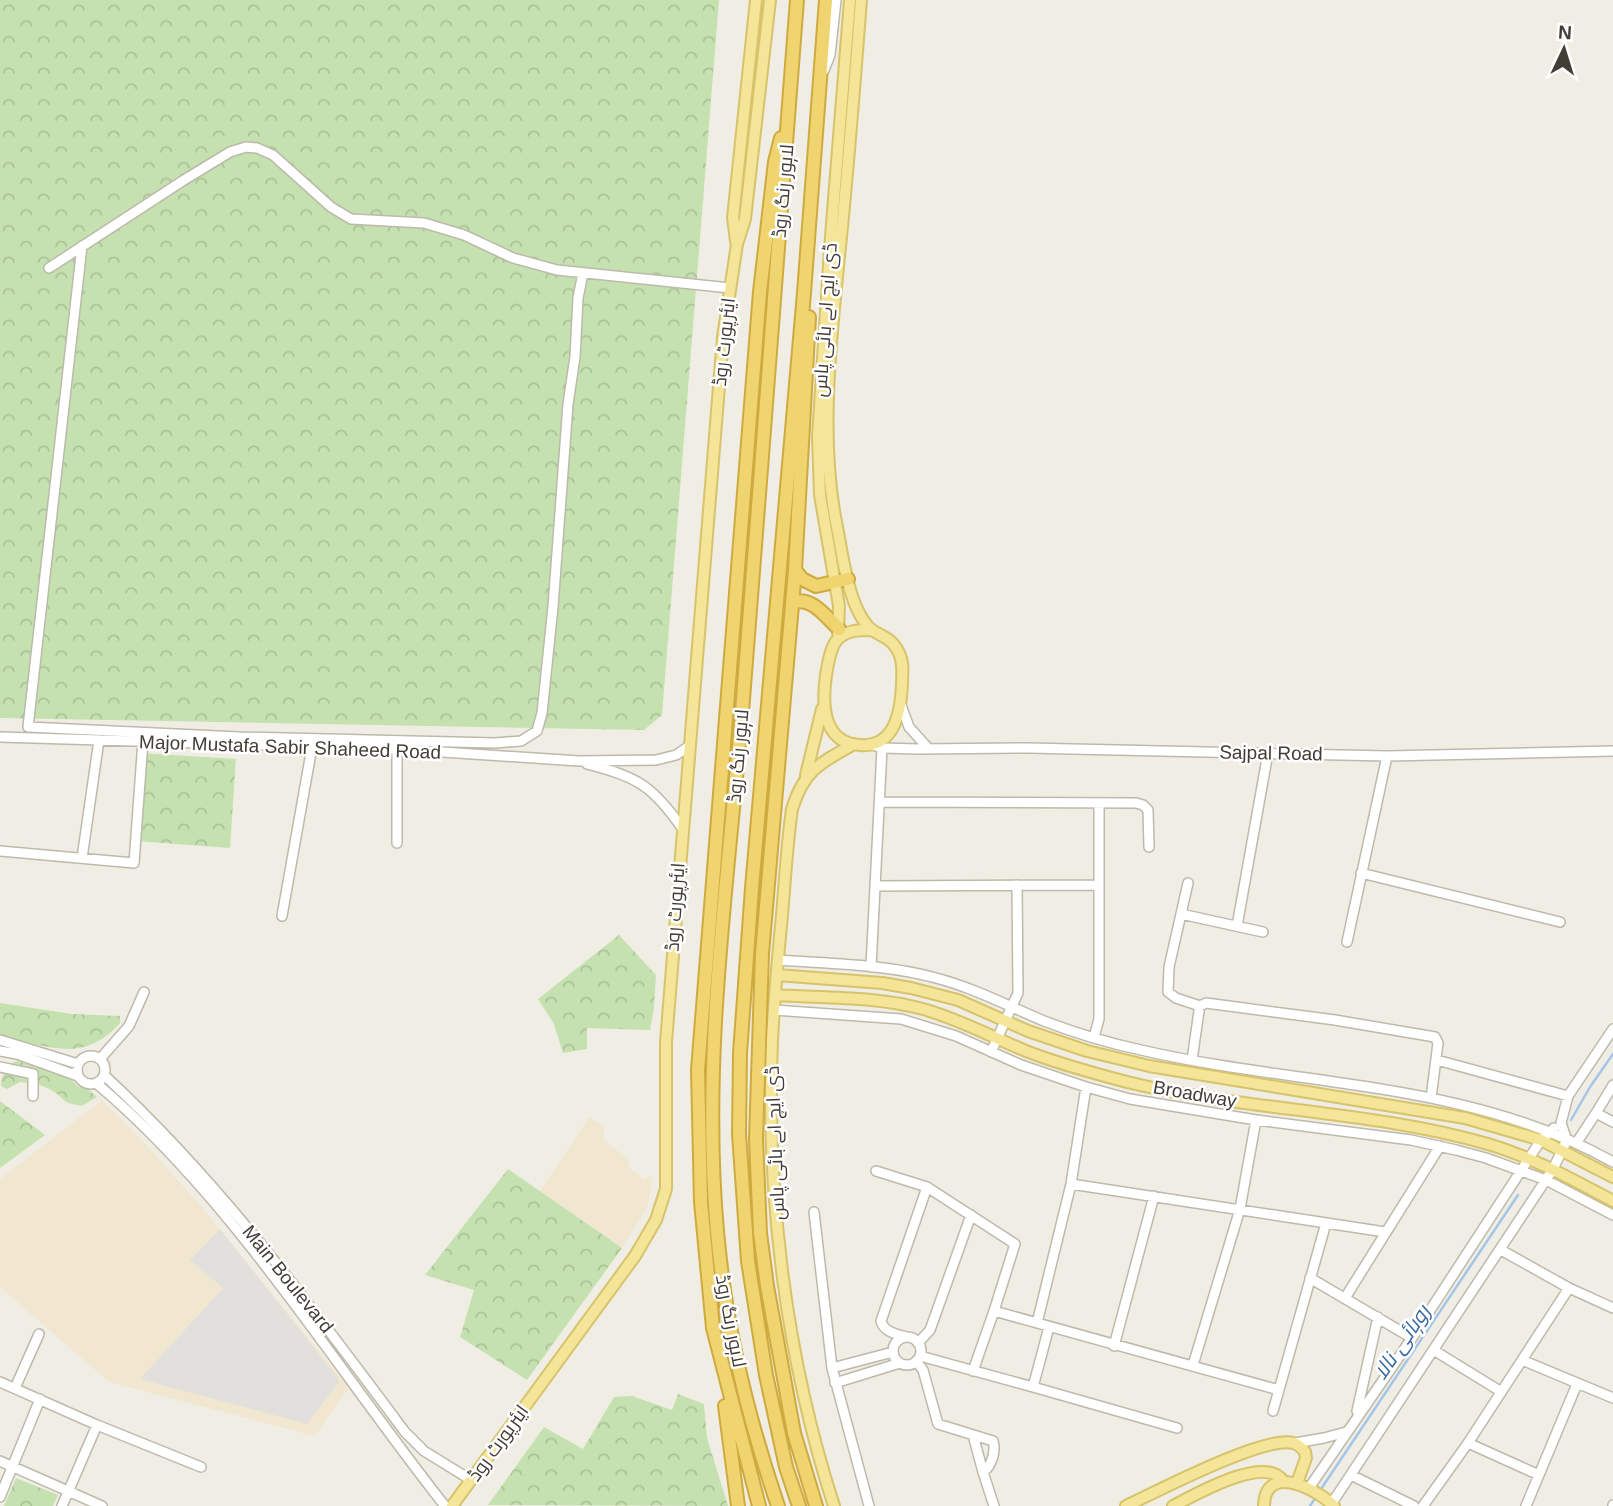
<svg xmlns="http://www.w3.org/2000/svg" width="1613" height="1506" font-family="Arial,Cairo,sans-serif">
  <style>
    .commercial { fill: #f1e7d0 }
    .forest { fill: url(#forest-crowns) }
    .parking { fill: #e1e0dc }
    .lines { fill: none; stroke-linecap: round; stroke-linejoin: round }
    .stream { stroke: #a5c5e8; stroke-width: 2.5 }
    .minor-casing { stroke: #bdb9ab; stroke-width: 12 }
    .major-casing { stroke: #d7c36b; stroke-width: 14 }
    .highway-casing { stroke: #ceaa41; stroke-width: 16 }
    .minor { stroke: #fff; stroke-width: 9 }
    .major { stroke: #f4e599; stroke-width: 10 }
    .highway { stroke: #f0d46f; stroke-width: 12 }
    .labels { text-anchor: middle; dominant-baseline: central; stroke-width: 5; stroke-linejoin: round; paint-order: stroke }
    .street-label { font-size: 19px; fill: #423e35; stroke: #fff }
    .water-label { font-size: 21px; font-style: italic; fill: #3969a2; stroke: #fff }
  </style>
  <defs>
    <pattern id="forest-crowns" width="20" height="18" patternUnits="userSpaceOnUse" patternTransform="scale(1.75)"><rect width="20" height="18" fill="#c5e1b0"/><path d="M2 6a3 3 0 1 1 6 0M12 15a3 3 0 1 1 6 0" fill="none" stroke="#aac298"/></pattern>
  </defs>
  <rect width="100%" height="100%" fill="#f0eee4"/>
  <path class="commercial" d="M 102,1100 L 142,1140 L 201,1206 L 349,1388 L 315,1436 L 109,1382 L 0,1287 L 0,1179 Z
    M 589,1117 L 605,1127 L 603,1139 L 629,1160 L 629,1168 L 644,1179 L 650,1176 L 653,1178 L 647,1208 L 622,1248 L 540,1191 Z"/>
  <path class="forest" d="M 0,0 L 719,0 L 662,715 L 644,730 L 0,718 Z
    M 141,753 L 236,759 L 230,848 L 136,841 Z
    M 619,935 L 656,975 L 654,1008 L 650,1030 L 587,1028 L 587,1049 L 563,1053 L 554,1024 L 538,999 Z
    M 0,1003 L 72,1014 L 120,1016 L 120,1023 C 83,1065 46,1046 0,1035 Z
    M 18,1061 L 71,1079 L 77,1086 L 89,1090 L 97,1097 L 82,1106 C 60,1102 69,1102 53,1091 C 44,1085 30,1083 20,1082 L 7,1089 L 1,1086 L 1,1080 L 9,1064 Z
    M 0,1101 L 45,1135 L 0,1168 Z
    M 508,1169 L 622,1248 L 527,1380 L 460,1337 L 474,1290 L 425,1275 Z
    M 678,1394 L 704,1404 L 707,1438 L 728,1506 L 488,1505 L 544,1427 L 583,1449 L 614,1397 L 632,1396 L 672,1410 Z
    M 16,1478 L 58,1495 L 53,1506 L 4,1506 Z"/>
  <path class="parking" d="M 220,1229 L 340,1381 L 307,1424 L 140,1379 L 223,1288 L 190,1260 Z"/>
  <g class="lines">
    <path class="stream" d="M 1571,1120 L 1590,1087 L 1613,1054
      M 1321,1489 L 1518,1195
      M 1310,1506 L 1316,1497"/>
    <g class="minor-casing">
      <path id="minor" d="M 824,70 L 830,55 L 836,0
        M 82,246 L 28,727 L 239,737 L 495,743 L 521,741 L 537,731 L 542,713 L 553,607 L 568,404 L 575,357 L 578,298 L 583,273
        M 49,268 L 184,180 L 230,152 L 246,147 L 257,148 L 273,155 L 331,207 L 351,219 L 424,223 L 464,235 L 513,258 L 557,270 L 730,288
        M 901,705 L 909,727 L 928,748
        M 0,737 L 397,749 L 579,761 L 656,760 L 676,755 L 688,747
        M 870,744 L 882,748 L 919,749 L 1028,748 L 1387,756 L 1613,751
        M 587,764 C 637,777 652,785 682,828
        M 881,802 L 1136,803 L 1143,805 L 1148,810 L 1149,847
        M 397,843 L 397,749
        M 0,851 L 134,863 L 143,741
        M 82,858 L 99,740
        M 1361,873 L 1560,922
        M 1188,883 L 1169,967 L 1168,992 L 1176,998 L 1200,1006
        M 875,886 L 1098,885
        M 1181,914 L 1263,932
        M 282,916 L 312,747
        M 1237,926 L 1268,753
        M 1347,942 L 1387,756
        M 778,960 C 831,964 885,964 936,978 C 974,988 1008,1006 1044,1021 C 1075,1033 1108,1043 1141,1050 C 1300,1087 1467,1080 1613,1162
        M 871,967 L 882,748
        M 774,1010 L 901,1019 L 956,1036 L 1021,1065 L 1086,1087 L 1130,1099 L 1256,1120 L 1411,1140 L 1456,1150 L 1486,1158 L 1546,1180 L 1613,1215
        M 1094,1037 L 1099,1019 L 1099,803
        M 0,1040 L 78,1064
        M 0,1051 L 17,1054 L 78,1076
        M 991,1052 L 1018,993 L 1017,885
        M77 1070a14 14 0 1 1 28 0a14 14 0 1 1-28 0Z
        M 100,1059 L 129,1026 L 144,992
        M 1192,1060 L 1199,1011 L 1200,1006 L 1206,1003 L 1335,1020 L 1435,1037 L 1438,1043 L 1431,1098
        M 1437,1060 L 1568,1096
        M 0,1067 L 33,1074 L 33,1096
        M 104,1075 C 219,1181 312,1307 405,1432 L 424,1451 L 471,1480
        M 96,1083 C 234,1199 334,1366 445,1506
        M 1596,1113 L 1613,1085
        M 1577,1142 L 1596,1113 L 1613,1122
        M 876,1171 L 927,1187 L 1015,1244 L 994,1311 L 1279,1390
        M 1071,1184 L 1385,1232
        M 814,1212 L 832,1368 L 869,1506
        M 1501,1250 L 1569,1288 L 1613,1308
        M 1310,1278 L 1412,1338
        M 1345,1298 L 1440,1146
        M 1037,1323 L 1071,1184 L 1086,1087
        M 1049,1327 L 1033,1387 L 1177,1428
        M 906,1337 C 896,1334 884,1332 881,1321 L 927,1187
        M893 1351a14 14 0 1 1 28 0a14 14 0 1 1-28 0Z
        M 918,1343 L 930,1330 L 971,1215
        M 1114,1346 L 1154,1196
        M 1435,1351 L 1500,1391
        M 920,1356 L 1033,1387
        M 1522,1360 L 1613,1398
        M 916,1361 L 923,1370 L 938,1424 L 993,1441 C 996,1451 992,1466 983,1472 L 994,1506
        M 1193,1365 L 1240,1209 L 1256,1120
        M 832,1368 L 893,1352
        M 973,1371 L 994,1311
        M 0,1382 L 97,1425 L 201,1467
        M 835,1383 L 900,1363
        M 15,1388 L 39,1334
        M 1273,1411 L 1326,1223
        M 1357,1411 L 1378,1317
        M 973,1435 L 983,1472
        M 1295,1443 L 1324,1438 L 1346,1432
        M 1468,1443 L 1539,1475
        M 0,1461 L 102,1506
        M 1351,1475 L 1414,1506
        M 1309,1488 L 1412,1338 L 1541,1140 L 1554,1128
        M 0,1497 L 40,1399
        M 1332,1503 L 1553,1169 L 1565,1144 L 1566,1138 L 1561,1123 L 1568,1096 L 1613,1029
        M 62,1506 L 97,1425
        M 1423,1506 L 1468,1443 L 1569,1288
        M 1526,1506 L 1577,1384
        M 1613,1506 L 1613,1505"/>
    </g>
    <g class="major-casing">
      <path id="major" d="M 861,0 C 855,79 849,158 841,237 C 832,328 818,437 837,527 C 842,553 846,584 857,609 C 860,615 866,626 872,630 C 884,638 892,638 899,653 C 904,663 902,674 902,684 C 901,711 895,748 860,745 C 822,743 822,703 826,675 C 828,664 830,648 837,640 C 846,630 859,630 871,630
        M 736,241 L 733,218 L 756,0
        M 838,633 L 839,606 L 820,495 L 818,437 L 830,249 L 850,0
        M 806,775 L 822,709
        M 777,975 L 882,983 L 911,988 L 958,1000 L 1028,1031 L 1087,1051 L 1149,1066 L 1465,1118 L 1541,1140 L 1613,1177
        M 775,995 C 824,998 876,996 923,1009 C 959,1019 992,1037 1026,1051 C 1059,1064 1093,1073 1127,1082 C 1246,1111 1370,1110 1488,1144 C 1532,1157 1572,1179 1613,1201
        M 452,1506 L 635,1256 L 656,1220 L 666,1189 L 666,1042 L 723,337 L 737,244 L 745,219 L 770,0
        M 834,1506 C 786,1358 766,1197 772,1041 C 774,999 778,957 782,915 C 785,880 787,844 792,809 C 804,770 820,763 854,744
        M 1126,1506 C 1156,1492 1265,1435 1293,1443 C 1298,1444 1302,1448 1305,1452 L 1306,1458 L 1297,1483
        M 1173,1506 C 1195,1495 1265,1454 1283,1481
        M 1264,1506 C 1265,1462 1317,1489 1334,1506"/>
    </g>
    <g class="highway-casing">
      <path id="highway" d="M 809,317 L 795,570 L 762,954 L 756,1139 L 760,1233 L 767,1286 L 794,1433 L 816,1506
        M 795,570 L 802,579 L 816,586 L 848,579
        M 792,603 C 811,595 826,617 839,629
        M 725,1406 L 738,1506
        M 759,1506 L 713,1328 L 701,1202 L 698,1070 L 760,292 L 775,162 L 781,138
        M 778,1506 C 748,1418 725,1324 717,1231 C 701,1054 729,875 743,699 C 761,466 780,233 797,0
        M 799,1506 L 786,1467 L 766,1375 L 748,1261 L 739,1134 L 740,1053 L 752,888 L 804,293 L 826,0"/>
    </g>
    <use href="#minor" class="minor"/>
    <use href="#major" class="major"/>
    <use href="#highway" class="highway"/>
  </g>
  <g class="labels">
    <g class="street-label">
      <text transform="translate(783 191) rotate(-85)">لاہور رنگ روڈ</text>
      <text transform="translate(825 320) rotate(-86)">ڈی ایچ اے بائی پاس</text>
      <text transform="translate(724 342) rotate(-84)">ایئرپورٹ روڈ</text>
      <text transform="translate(290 747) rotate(2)">Major Mustafa Sabir Shaheed Road</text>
      <text transform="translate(1271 753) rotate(1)">Sajpal Road</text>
      <text transform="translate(738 756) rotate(-85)">لاہور رنگ روڈ</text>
      <text transform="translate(675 907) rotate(-86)">ایئرپورٹ روڈ</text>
      <text transform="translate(1195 1094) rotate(10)">Broadway</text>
      <text transform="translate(775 1143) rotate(-92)">ڈی ایچ اے بائی پاس</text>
      <text transform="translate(288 1279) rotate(51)">Main Boulevard</text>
      <text transform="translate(731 1321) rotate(79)">لاہور رنگ روڈ</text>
      <text transform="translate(498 1443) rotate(-54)">ایئرپورٹ روڈ</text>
    </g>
    <g class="water-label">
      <text transform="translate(1401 1342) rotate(-56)">روہائی نالا</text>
    </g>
  </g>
  <g transform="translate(1564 49) rotate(4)" stroke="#ffffff" stroke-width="5" paint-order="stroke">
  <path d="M0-5L12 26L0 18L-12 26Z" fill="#423e35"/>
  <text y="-10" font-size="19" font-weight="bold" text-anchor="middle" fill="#423e35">N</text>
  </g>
</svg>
